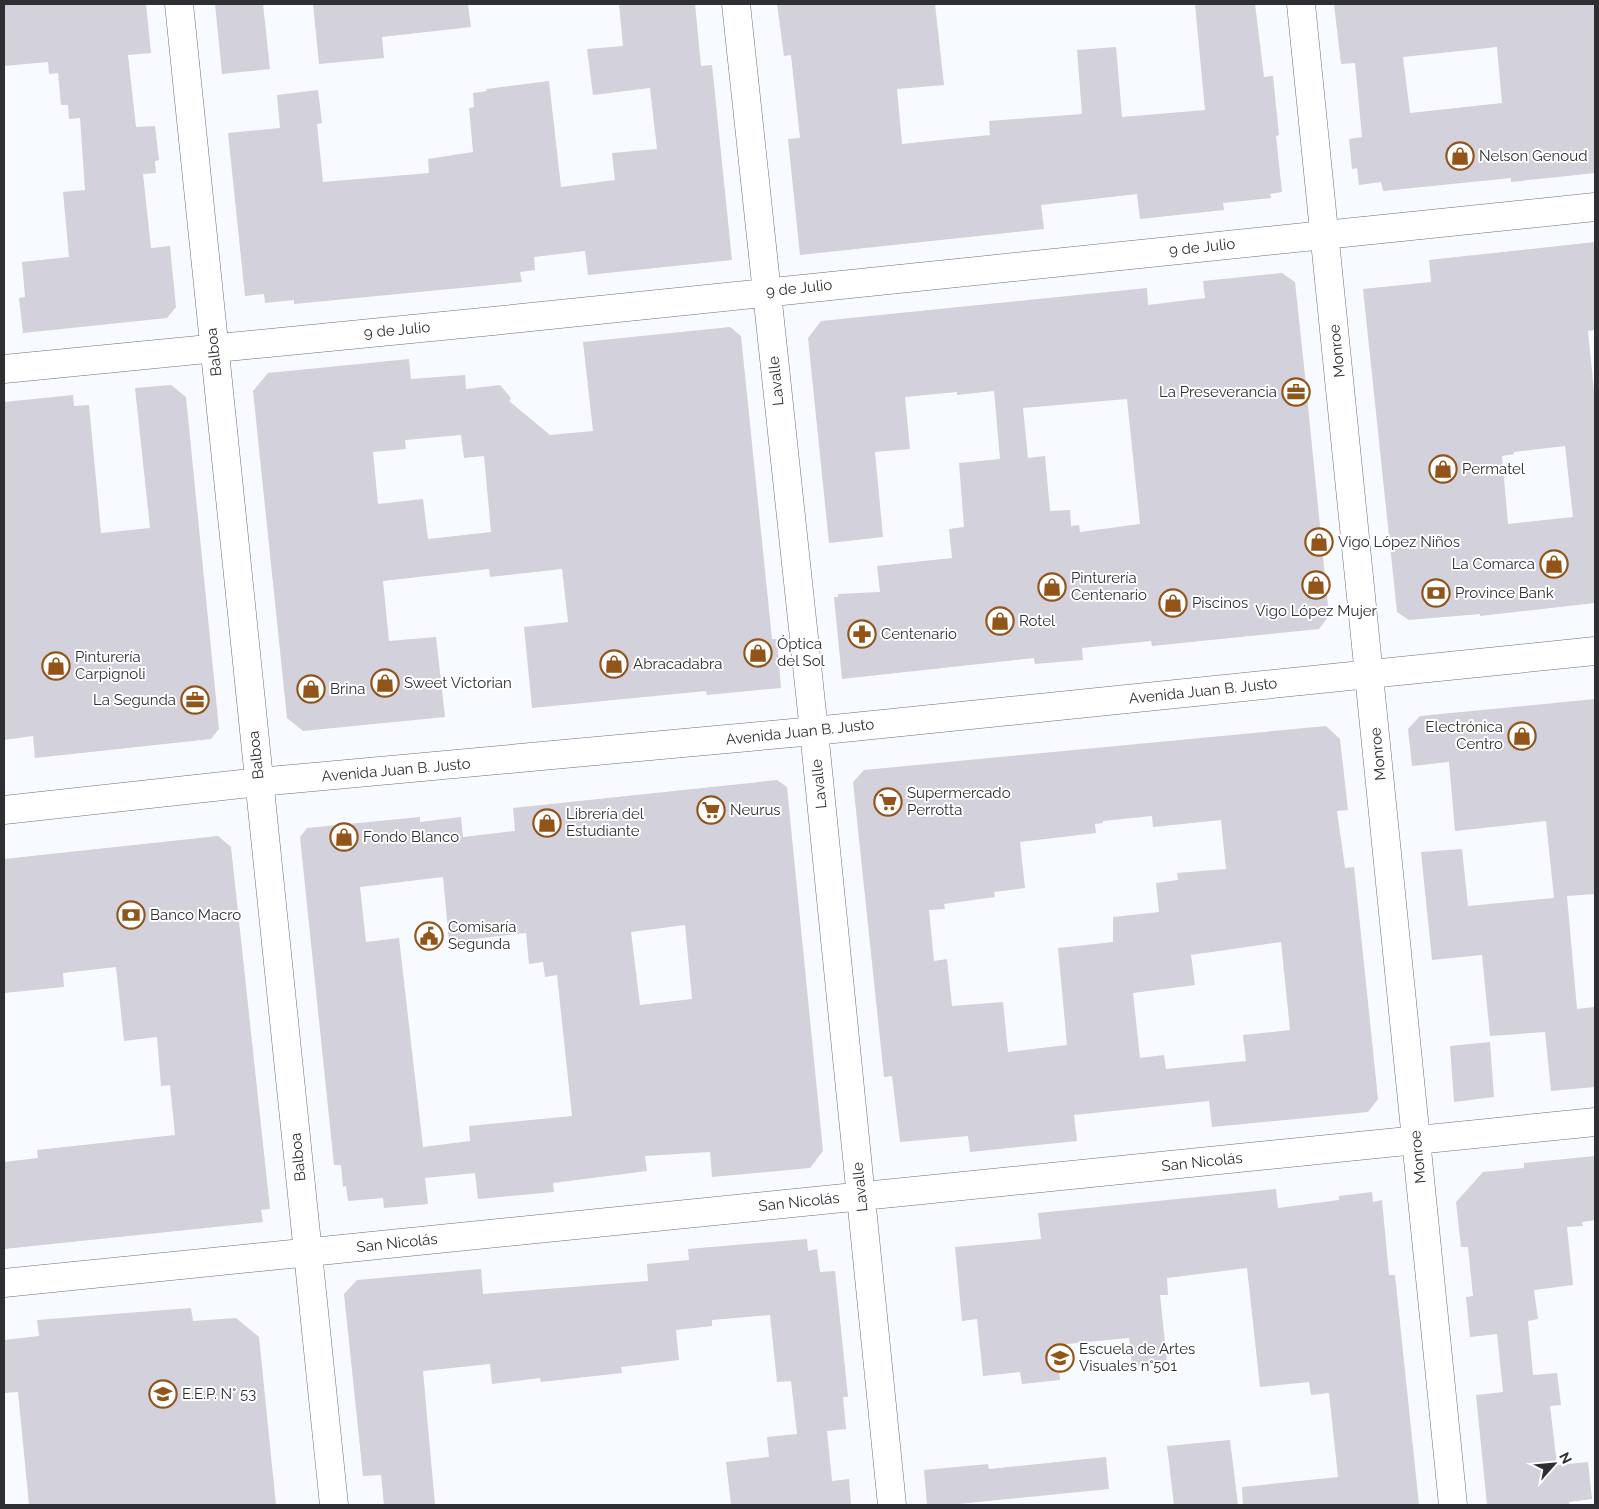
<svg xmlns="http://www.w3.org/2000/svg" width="1599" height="1509" font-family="Raleway,sans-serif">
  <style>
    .building { fill: #d3d1dc; fill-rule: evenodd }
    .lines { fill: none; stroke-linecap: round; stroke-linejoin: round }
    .minor-casing { stroke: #6a6f79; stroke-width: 29 }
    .secondary-casing { stroke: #6a6f79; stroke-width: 29 }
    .minor { stroke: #fff; stroke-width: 28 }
    .secondary { stroke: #fff; stroke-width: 28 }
    .labels { text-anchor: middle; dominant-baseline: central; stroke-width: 4; stroke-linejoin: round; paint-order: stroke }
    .poi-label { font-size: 15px; fill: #2d2f33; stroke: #fff; text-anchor: start }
    .street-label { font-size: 15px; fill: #2d2f33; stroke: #fff }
  </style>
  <rect width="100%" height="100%" fill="#f7fafe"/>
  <path class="building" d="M 4,4 L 146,4 L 151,53 L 128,55 L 136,127 L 155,126 L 159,160 L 155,161 L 156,173 L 143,174 L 151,248 L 170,246 L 176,307 L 167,318 L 23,333 L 19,298 L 25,297 L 22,262 L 69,257 L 63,192 L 85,190 L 80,118 L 69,119 L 68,105 L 61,105 L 58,73 L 49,74 L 48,62 L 4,66 Z
    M 215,4 L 263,4 L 270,69 L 222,74 Z
    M 313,4 L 468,4 L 471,27 L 382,37 L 384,58 L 319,64 Z
    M 619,4 L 695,4 L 701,66 L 712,65 L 732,260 L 588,275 L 585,251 L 534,257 L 535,270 L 520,272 L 522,282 L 294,304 L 294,300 L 265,303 L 264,294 L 245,296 L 228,133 L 280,128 L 277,95 L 318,90 L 322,123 L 317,124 L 323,182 L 429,173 L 428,159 L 473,152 L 469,108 L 474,107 L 473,93 L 487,91 L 486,89 L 549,81 L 561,187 L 615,180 L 612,153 L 657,149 L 650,88 L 593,95 L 587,49 L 623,46 Z
    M 777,4 L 935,4 L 944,85 L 897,89 L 902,144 L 990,135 L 989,121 L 1082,114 L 1077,50 L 1116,47 L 1122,117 L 1205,110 L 1195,4 L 1255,4 L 1264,77 L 1273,76 L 1279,135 L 1276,136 L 1282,192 L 1270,194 L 1271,198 L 1223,203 L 1224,210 L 1140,219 L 1137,194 L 1041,205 L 1044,229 L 800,255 L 788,139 L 800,138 L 791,55 L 784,56 Z
    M 1334,4 L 1594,4 L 1595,173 L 1511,182 L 1511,178 L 1383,191 L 1381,182 L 1359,185 L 1357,168 L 1352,169 L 1349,139 L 1362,137 L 1355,63 L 1341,64 ZM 1497,47 L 1502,103 L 1410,113 L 1403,57 Z
    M 1595,242 L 1595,330 L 1588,331 L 1595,401 L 1595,603 L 1480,616 L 1480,614 L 1409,620 L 1397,612 L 1363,289 L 1431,282 L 1429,260 ZM 1565,446 L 1573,517 L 1508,524 L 1502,456 L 1514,454 L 1514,452 Z
    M 1282,273 L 1295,282 L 1305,376 L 1329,616 L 1319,629 L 1152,646 L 1151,641 L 1082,648 L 1083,660 L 1035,664 L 1034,658 L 842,679 L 834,597 L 838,597 L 838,594 L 880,592 L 877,566 L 952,558 L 949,529 L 964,527 L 959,463 L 1000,459 L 994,391 L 957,395 L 957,392 L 905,397 L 910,449 L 875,452 L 883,537 L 829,543 L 808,338 L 821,321 L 1147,288 L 1148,305 L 1205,298 L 1203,281 ZM 1127,399 L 1140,524 L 1080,532 L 1079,525 L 1071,526 L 1070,510 L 1050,511 L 1045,456 L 1028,458 L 1023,408 Z
    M 730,327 L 741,336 L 772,639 L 777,639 L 781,688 L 707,695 L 706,691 L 532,708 L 524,627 L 568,622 L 562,569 L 490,577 L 489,569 L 383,581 L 389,641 L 436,637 L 445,717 L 303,731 L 287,718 L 253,391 L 268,373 L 409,359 L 411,379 L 465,375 L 466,389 L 500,385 L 511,398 L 509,401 L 550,435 L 593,431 L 583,342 ZM 461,435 L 464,458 L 484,456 L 491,532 L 428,539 L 423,499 L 378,504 L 373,452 L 406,449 L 405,440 Z
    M 171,385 L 186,397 L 219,729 L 211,739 L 35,758 L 33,736 L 4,740 L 4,402 L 73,395 L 74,406 L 89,405 L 101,533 L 150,528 L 135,388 Z
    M 1595,699 L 1595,894 L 1567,896 L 1577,1009 L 1595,1007 L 1595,1087 L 1551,1091 L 1545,1032 L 1490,1036 L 1482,955 L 1432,960 L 1421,852 L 1462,849 L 1468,906 L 1554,898 L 1546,821 L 1455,831 L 1449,762 L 1412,766 L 1408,729 L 1420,716 Z
    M 1326,726 L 1340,739 L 1348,810 L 1337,811 L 1345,868 L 1354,867 L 1378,1099 L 1368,1112 L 1212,1127 L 1209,1101 L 1074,1115 L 1077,1141 L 970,1152 L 968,1136 L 900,1142 L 892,1076 L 884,1077 L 853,782 L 864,770 ZM 1152,816 L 1153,827 L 1221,820 L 1226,869 L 1177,873 L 1178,880 L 1156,883 L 1159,912 L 1113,917 L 1113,942 L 1058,948 L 1067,1045 L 1008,1052 L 1003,1002 L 952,1006 L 947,959 L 934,961 L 929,910 L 945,909 L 944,904 L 995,897 L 994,892 L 1025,888 L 1020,842 L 1096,833 L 1095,824 L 1103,823 L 1103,821 ZM 1281,942 L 1290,1030 L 1243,1035 L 1246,1061 L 1166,1069 L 1164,1055 L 1140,1058 L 1133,993 L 1195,985 L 1191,955 Z
    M 777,780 L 787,787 L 823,1151 L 810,1168 L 712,1177 L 710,1152 L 645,1156 L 647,1171 L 553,1183 L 554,1192 L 478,1199 L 475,1173 L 425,1178 L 428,1204 L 384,1208 L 383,1198 L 348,1201 L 346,1186 L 343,1187 L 341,1165 L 334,1165 L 300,837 L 307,828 L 420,817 L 420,822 L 461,817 L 463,837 L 515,831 L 513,808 ZM 443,877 L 449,942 L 526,933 L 529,964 L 543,962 L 545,977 L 557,975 L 572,1116 L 469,1126 L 470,1141 L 423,1147 L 399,938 L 366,942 L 360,887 ZM 685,925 L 692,999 L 640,1005 L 631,932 Z
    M 218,836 L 231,847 L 270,1209 L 261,1210 L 263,1222 L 4,1249 L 4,1162 L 38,1158 L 37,1150 L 175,1135 L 170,1085 L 161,1086 L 157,1037 L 124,1041 L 116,967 L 63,973 L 64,987 L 4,993 L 4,859 Z
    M 1490,1042 L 1494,1097 L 1454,1102 L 1450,1046 Z
    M 1595,1156 L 1595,1220 L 1582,1222 L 1583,1226 L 1567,1227 L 1573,1285 L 1534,1290 L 1538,1319 L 1528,1321 L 1533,1375 L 1557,1373 L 1561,1405 L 1550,1406 L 1557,1465 L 1588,1462 L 1592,1499 L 1569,1502 L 1570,1505 L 1487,1505 L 1476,1395 L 1503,1392 L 1497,1334 L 1470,1337 L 1466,1297 L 1473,1296 L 1468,1247 L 1461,1247 L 1456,1202 L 1483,1172 L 1524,1168 L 1524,1163 Z
    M 1276,1189 L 1278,1208 L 1339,1200 L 1339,1196 L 1372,1192 L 1373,1202 L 1382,1200 L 1389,1275 L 1395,1275 L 1419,1505 L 1243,1505 L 1242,1487 L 1338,1477 L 1329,1393 L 1311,1395 L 1309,1382 L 1260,1387 L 1247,1268 L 1167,1278 L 1168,1295 L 1160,1295 L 1167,1363 L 1132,1366 L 1129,1338 L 1057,1345 L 1060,1380 L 1022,1384 L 1020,1372 L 983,1376 L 977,1319 L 962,1321 L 955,1247 L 1041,1239 L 1038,1213 Z
    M 807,1239 L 808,1251 L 817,1249 L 820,1272 L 835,1271 L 848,1397 L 843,1397 L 846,1429 L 827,1431 L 832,1481 L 849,1479 L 851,1505 L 731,1505 L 726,1462 L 769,1457 L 767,1437 L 797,1434 L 791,1381 L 777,1382 L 770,1315 L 712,1320 L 712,1326 L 676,1330 L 679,1360 L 621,1367 L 622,1373 L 541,1382 L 540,1378 L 492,1384 L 490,1364 L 423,1371 L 435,1505 L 384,1505 L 381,1475 L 363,1476 L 344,1294 L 357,1280 L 481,1269 L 483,1294 L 648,1281 L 647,1264 L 689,1260 L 688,1249 Z
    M 191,1308 L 193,1321 L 236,1318 L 259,1337 L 276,1505 L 29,1505 L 18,1392 L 4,1393 L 4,1340 L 39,1336 L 37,1320 Z
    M 1230,1440 L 1238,1505 L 1174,1505 L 1167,1446 Z
    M 1106,1457 L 1109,1489 L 948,1505 L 927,1505 L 924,1470 L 988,1464 L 989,1469 Z"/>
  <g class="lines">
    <g class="minor-casing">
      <path id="minor" d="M 179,4 L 334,1505
        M 736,4 L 814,731 L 892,1505
        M 1301,4 L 1453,1505
        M 4,369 L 493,321 L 1595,207
        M 4,1283 L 1595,1122"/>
    </g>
    <g class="secondary-casing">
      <path id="secondary" d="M 4,810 L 259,782 L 814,731 L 1595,651"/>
    </g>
    <use href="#minor" class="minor"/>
    <use href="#secondary" class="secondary"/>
  </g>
  <defs>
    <g id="shop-ring" transform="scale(1.4375)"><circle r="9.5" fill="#fff" stroke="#925419" stroke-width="1.5"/><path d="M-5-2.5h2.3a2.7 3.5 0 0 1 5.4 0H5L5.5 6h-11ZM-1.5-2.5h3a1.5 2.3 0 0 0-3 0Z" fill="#925419"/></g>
    <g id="office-ring" transform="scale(1.4375)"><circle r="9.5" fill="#fff" stroke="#925419" stroke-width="1.5"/><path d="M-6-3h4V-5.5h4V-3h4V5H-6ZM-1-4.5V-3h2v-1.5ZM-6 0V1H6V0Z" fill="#925419"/></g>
    <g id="bank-ring" transform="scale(1.4375)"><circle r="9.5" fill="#fff" stroke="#925419" stroke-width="1.5"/><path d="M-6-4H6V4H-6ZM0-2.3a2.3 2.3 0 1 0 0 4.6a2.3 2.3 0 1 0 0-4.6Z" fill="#925419"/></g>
    <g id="pharmacy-ring" transform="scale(1.4375)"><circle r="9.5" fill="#fff" stroke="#925419" stroke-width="1.5"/><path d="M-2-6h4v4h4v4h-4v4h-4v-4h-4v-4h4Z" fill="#925419"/></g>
    <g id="supermarket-ring" transform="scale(1.4375)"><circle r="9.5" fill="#fff" stroke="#925419" stroke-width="1.5"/><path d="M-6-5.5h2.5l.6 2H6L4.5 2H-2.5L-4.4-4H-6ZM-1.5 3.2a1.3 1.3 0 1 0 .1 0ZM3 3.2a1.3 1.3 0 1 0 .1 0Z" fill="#925419"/></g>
    <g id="civic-ring" transform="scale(1.4375)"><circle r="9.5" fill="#fff" stroke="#925419" stroke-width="1.5"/><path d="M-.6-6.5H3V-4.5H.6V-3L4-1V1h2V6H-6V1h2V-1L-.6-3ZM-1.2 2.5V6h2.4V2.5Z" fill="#925419"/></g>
    <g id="school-ring" transform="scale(1.4375)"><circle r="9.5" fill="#fff" stroke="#925419" stroke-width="1.5"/><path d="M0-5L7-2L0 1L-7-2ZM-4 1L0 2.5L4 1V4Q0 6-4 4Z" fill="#925419"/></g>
  </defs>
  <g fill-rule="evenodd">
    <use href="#shop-ring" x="1460" y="156"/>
    <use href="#office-ring" x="1296" y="392"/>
    <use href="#shop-ring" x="1443" y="469"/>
    <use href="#shop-ring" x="1319" y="542"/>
    <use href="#shop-ring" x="1554" y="564"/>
    <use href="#shop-ring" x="1316" y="585"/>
    <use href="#shop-ring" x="1052" y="587"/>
    <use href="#bank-ring" x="1436" y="593"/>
    <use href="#shop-ring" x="1173" y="603"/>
    <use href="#shop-ring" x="1000" y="621"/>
    <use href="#pharmacy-ring" x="862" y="634"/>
    <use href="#shop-ring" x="758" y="653"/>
    <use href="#shop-ring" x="614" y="664"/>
    <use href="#shop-ring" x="56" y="666"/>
    <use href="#shop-ring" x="385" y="683"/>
    <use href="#shop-ring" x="311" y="689"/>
    <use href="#office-ring" x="195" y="700"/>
    <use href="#shop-ring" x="1522" y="736"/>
    <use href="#supermarket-ring" x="888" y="802"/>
    <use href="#supermarket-ring" x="711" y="810"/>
    <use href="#shop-ring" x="547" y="823"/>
    <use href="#shop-ring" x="344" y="837"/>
    <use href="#bank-ring" x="131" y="915"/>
    <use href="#civic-ring" x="429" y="936"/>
    <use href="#school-ring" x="1060" y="1358"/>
    <use href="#school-ring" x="163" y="1394"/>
  </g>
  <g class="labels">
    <g class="poi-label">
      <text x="1479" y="156">Nelson Genoud</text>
      <text x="1277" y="392" text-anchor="end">La Preseverancia</text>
      <text x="1462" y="469">Permatel</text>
      <text x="1338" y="542">Vigo López Niños</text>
      <text x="1535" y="564" text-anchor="end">La Comarca</text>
      <text x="1071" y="578">Pinturería<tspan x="1071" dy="17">Centenario</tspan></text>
      <text x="1455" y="593">Province Bank</text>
      <text x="1192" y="603">Piscinos</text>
      <text x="1316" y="611" text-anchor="middle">Vigo López Mujer</text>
      <text x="1019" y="621">Rotel</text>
      <text x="881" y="634">Centenario</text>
      <text x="777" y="644">Óptica<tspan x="777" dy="17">del Sol</tspan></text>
      <text x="75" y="657">Pinturería<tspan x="75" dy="17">Carpignoli</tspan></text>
      <text x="633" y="664">Abracadabra</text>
      <text x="404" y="683">Sweet Victorian</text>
      <text x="330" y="689">Brina</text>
      <text x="176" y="700" text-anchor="end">La Segunda</text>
      <text x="1503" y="727" text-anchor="end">Electrónica<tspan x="1503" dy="17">Centro</tspan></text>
      <text x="907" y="793">Supermercado<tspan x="907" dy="17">Perrotta</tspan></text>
      <text x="730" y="810">Neurus</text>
      <text x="566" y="814">Librería del<tspan x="566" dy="17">Estudiante</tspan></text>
      <text x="363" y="837">Fondo Blanco</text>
      <text x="150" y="915">Banco Macro</text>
      <text x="448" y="927">Comisaría<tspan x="448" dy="17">Segunda</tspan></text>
      <text x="1079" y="1349">Escuela de Artes<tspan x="1079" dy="17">Visuales n°501</tspan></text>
      <text x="182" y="1394">E.E.P. N° 53</text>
    </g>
    <g class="street-label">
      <text transform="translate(1202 247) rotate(-6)">9 de Julio</text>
      <text transform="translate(799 288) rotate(-6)">9 de Julio</text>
      <text transform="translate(397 330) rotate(-5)">9 de Julio</text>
      <text transform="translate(1337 351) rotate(-96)">Monroe</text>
      <text transform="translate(214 352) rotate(-96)">Balboa</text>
      <text transform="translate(776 381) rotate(-96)">Lavalle</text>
      <text transform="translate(1203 691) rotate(-6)">Avenida Juan B. Justo</text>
      <text transform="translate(800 732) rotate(-6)">Avenida Juan B. Justo</text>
      <text transform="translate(1378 754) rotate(-96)">Monroe</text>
      <text transform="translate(256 755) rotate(-96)">Balboa</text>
      <text transform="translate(396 770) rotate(-5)">Avenida Juan B. Justo</text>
      <text transform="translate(819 784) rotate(-96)">Lavalle</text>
      <text transform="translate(298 1157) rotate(-96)">Balboa</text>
      <text transform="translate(1418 1157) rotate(-96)">Monroe</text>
      <text transform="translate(1202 1162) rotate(-6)">San Nicolás</text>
      <text transform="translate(860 1187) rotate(-96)">Lavalle</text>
      <text transform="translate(799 1202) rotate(-6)">San Nicolás</text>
      <text transform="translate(397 1243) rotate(-6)">San Nicolás</text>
    </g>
  </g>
  <rect width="1599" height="1509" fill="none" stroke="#2d2f33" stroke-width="10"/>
  <g transform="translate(1554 1464) rotate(63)" stroke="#ffffff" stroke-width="4" paint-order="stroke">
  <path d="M0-4L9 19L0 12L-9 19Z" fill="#2d2f33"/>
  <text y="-8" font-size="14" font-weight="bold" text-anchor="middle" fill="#2d2f33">N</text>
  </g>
</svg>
